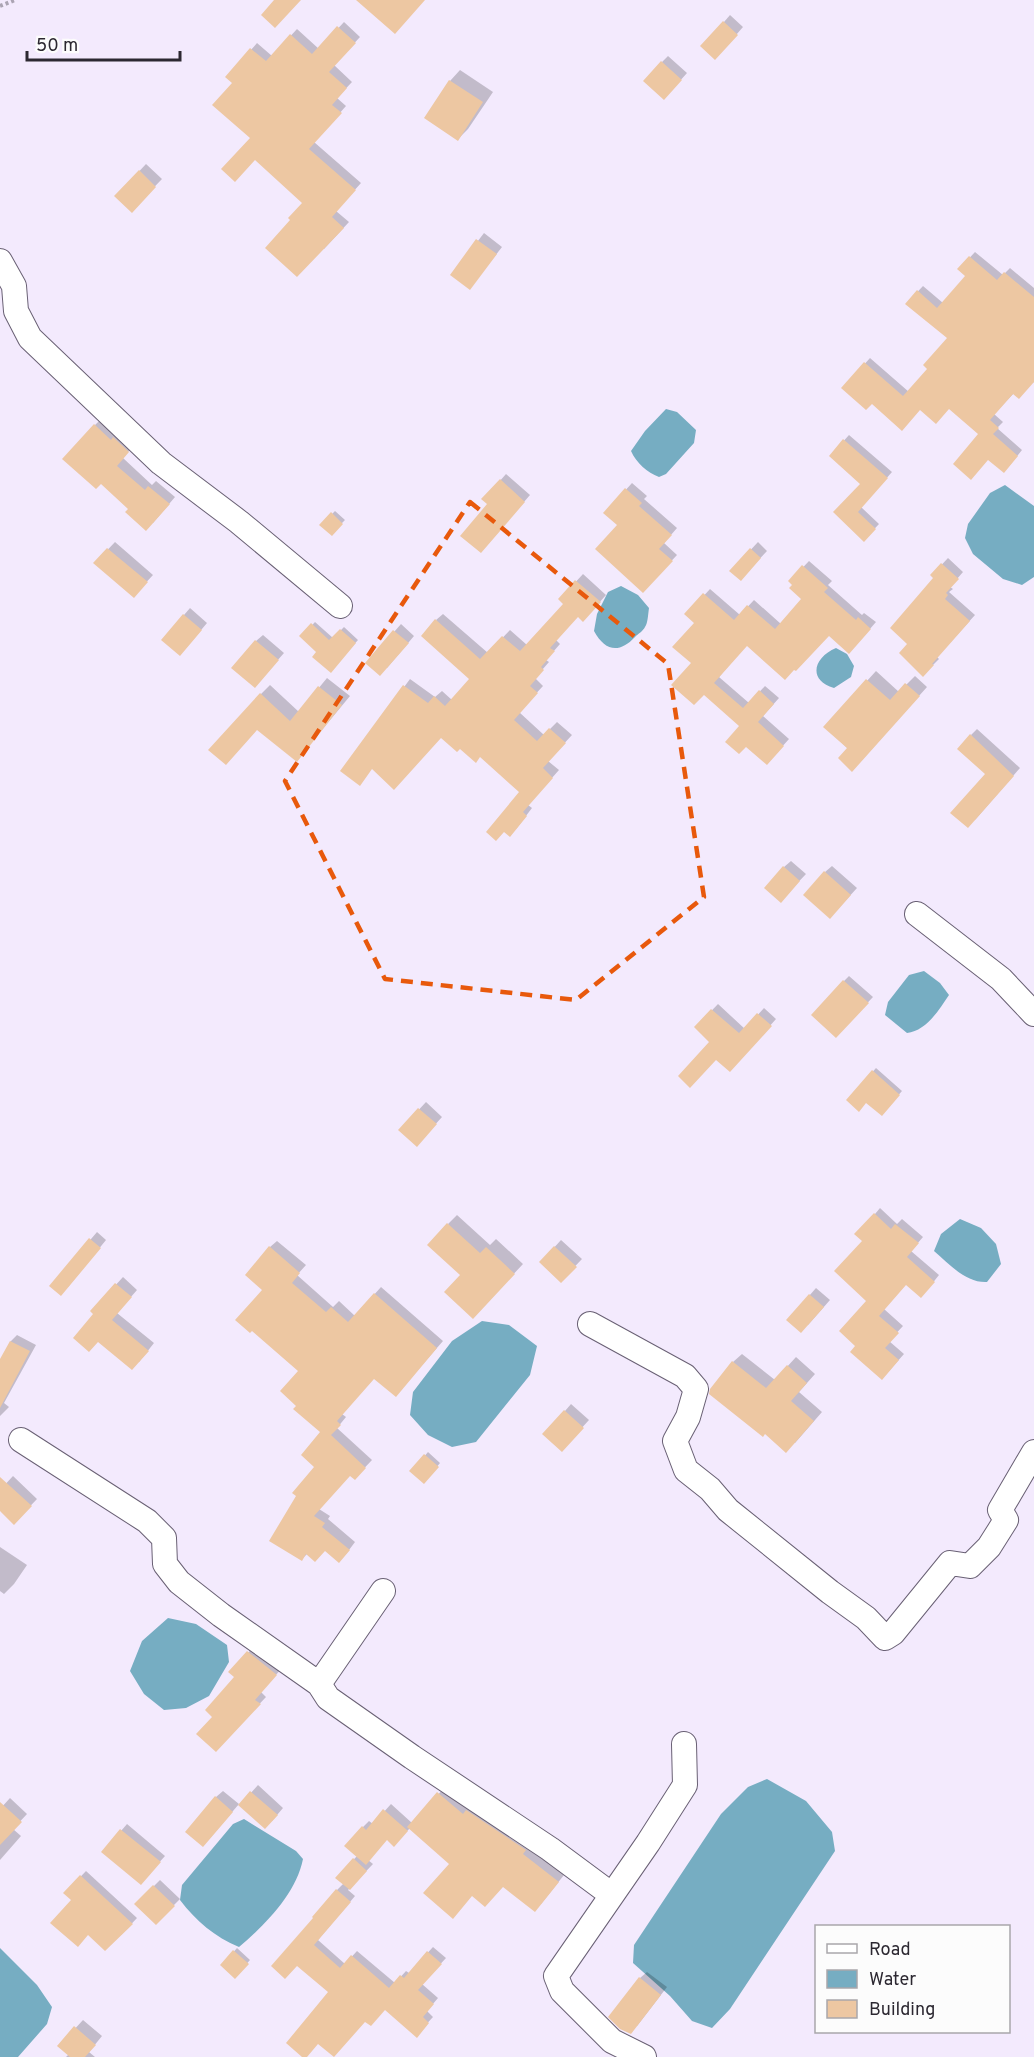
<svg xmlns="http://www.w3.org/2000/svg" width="1034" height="2057" font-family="Overpass,sans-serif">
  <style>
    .water { fill: #76adc2 }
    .shadow { fill: #0003 }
    .building { fill: #edc7a2 }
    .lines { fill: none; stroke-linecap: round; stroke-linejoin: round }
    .minor-casing { stroke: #696074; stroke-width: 26 }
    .path { stroke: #aba4b3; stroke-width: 4; stroke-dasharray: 3 3; stroke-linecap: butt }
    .minor { stroke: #fff; stroke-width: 24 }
    .marked { fill: none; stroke: #e8590c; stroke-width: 4.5; stroke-dasharray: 12 8; stroke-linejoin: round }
  </style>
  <rect width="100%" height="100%" fill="#f3eafd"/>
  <path class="water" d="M 666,409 L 677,412 L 696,430 L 694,443 L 666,474 L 659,477 C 647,472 637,464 631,451 L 645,431 Z
    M 1005,485 L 1034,506 L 1034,577 L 1022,585 L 1003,579 L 973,554 L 965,538 L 968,524 L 990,493 Z
    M 621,586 L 638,595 L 649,608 C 648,614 648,623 645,627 C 643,631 638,634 635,637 C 619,654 605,651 594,631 L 597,614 L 608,592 Z
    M 836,648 L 847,654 L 854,666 L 851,677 L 834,688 C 807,680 814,657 836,648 Z
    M 924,971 L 940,983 L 949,995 C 939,1010 926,1031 907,1033 L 885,1015 L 888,1002 L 909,975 Z
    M 960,1219 L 981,1228 L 996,1244 L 1001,1264 L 987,1282 C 966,1283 950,1265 934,1251 L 941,1234 Z
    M 482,1321 L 509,1325 L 537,1346 L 530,1375 L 476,1442 L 452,1447 L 428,1435 L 410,1415 L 413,1392 L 452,1341 Z
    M 168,1618 L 196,1624 L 227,1645 L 229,1662 L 209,1696 L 186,1708 L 164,1710 L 144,1694 L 130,1671 L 142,1641 Z
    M 767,1779 L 806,1801 L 832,1832 L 835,1851 L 730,2009 L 712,2028 L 692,2021 L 670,1996 L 633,1963 L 634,1945 L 721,1814 L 748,1787 Z
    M 244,1819 L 296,1851 L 303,1859 C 296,1894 265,1925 239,1947 C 215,1937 196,1921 180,1900 L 182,1885 L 233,1824 Z
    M 0,1948 L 37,1985 L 52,2007 L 47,2024 L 18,2057 L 0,2057 Z"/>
  <path class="shadow" d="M 730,15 L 743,27 L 722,51 L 724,22 Z
    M 344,22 L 360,37 L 334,65 L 352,82 L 337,98 L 346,106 L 314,142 L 361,183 L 336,211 L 349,222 L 324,249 L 304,203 L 252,138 L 234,83 L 227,77 L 257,43 L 272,56 L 297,29 L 319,49 Z
    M 668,56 L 687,73 L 670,92 L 662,62 Z
    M 460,70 L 493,92 L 468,129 L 458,139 L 426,118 L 450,81 Z
    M 146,164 L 162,179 L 132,210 L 116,196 Z
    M 484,233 L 502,247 L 470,288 L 452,275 Z
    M 975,252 L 1003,275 L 1010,268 L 1034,288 L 1034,382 L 1014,393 L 994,414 L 1003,422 L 997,428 L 1022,450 L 1009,466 L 980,434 L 949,407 L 921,408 L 872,402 L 843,388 L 870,358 L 909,392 L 929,368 L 949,338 L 907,303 L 923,286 L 943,303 L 967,275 L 959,269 Z
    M 101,419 L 134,445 L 123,458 L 152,485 L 156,481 L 175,497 L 153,523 L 130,509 L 102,482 L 95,425 Z
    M 849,435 L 892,472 L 861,507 L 879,524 L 864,540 L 835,512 L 862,484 L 831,455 Z
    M 506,474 L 530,495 L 486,546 L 489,503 L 484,499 Z
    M 632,483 L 647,496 L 644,499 L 677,528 L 664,543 L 677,555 L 643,591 L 619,525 L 605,513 Z
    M 335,511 L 345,520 L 331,534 L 321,525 Z
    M 115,542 L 153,575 L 140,589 L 95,563 Z
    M 758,542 L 767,551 L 747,572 L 731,571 Z
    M 948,558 L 963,572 L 950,587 L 953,589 L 949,592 L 975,615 L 937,657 L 939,659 L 923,675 L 909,644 L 935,578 L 932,575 Z
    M 809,561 L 832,581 L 828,585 L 862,615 L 864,613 L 876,622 L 855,646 L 829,634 L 747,644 L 719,677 L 749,703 L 765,686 L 779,698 L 763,716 L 789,739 L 772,758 L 746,745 L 741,725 L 693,663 L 696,623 L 687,614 L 710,589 L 740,615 L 754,600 L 781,624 L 803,599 L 790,581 Z
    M 583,574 L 606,595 L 590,613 L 578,615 L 556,640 L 560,644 L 546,660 L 549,662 L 535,678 L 543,686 L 519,712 L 544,735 L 557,722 L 572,735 L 548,761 L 559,770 L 528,805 L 532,808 L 516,829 L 521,792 L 480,756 L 442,736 L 373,768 L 342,771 L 410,679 L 435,697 L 442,691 L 452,700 L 471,679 L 436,620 L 443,614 L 488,653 L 510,630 L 527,645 L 565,604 L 560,599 Z
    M 190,608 L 207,623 L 186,648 L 184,615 Z
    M 315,622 L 333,638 L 344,627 L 358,640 L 330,671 L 319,652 L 302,636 Z
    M 401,624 L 414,636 L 387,668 L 367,663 Z
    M 263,635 L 284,653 L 261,679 L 256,641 Z
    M 876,671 L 899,692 L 915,676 L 927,687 L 861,761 L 825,727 Z
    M 327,678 L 350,696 L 297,760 L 257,729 L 261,694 L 270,685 L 299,712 Z
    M 977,729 L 1020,768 L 975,820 L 987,773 L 971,735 Z
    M 791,861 L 806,874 L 787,894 L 784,867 Z
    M 832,866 L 857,888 L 837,910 L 825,872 Z
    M 849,976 L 873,997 L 836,1036 L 844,981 Z
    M 718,1004 L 745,1029 L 764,1008 L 776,1019 L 735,1065 L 717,1058 L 711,1041 L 696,1027 Z
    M 876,1068 L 902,1091 L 882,1114 L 866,1101 L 848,1100 Z
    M 426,1102 L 442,1117 L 423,1138 L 400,1130 Z
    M 880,1208 L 897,1224 L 902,1219 L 923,1237 L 911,1251 L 939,1275 L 927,1290 L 907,1283 L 884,1309 L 903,1326 L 889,1341 L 904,1354 L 888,1372 L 857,1346 L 868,1300 L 864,1241 L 875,1214 Z
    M 457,1215 L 490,1245 L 496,1239 L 523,1264 L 482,1308 L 448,1224 Z
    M 97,1232 L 106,1240 L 68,1287 L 51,1286 Z
    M 561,1240 L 582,1259 L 561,1281 L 541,1262 Z
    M 277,1241 L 306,1265 L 297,1275 L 333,1307 L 339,1301 L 355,1316 L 381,1287 L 443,1341 L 402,1388 L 375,1377 L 342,1414 L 346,1417 L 337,1428 L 372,1460 L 355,1478 L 350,1474 L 319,1509 L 330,1516 L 328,1519 L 355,1542 L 346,1554 L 325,1549 L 308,1553 L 302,1559 L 322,1432 L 298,1406 L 300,1371 L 264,1290 L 270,1247 Z
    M 123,1277 L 137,1290 L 117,1313 L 154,1343 L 139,1362 L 92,1311 Z
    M 816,1288 L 830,1300 L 808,1325 L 788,1320 Z
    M 17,1335 L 36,1345 L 4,1403 L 9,1407 L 0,1416 L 0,1362 L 11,1341 Z
    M 742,1354 L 775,1380 L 796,1357 L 815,1374 L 799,1392 L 822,1412 L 795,1443 L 765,1432 L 733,1362 Z
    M 571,1404 L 589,1420 L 568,1443 L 565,1411 Z
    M 428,1452 L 440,1463 L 424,1482 L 412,1471 Z
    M 13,1476 L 37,1499 L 14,1523 L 0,1509 L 0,1490 Z
    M 0,1547 L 27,1565 L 14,1584 L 4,1594 L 0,1591 Z
    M 255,1645 L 282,1668 L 261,1692 L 266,1697 L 216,1750 L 215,1716 L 236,1677 L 231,1672 Z
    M 258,1785 L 283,1808 L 272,1821 L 240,1805 Z
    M 445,1787 L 528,1847 L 564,1875 L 541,1904 L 504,1885 L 451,1864 L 410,1828 L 394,1845 L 387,1839 L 368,1860 L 373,1864 L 348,1890 L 355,1896 L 318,1940 L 345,1964 L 357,1951 L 395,1983 L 406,1971 L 409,1973 L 433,1947 L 446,1958 L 422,1984 L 438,1998 L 427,2011 L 433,2017 L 421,2030 L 385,2008 L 366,2020 L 318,2043 L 304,2057 L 330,1992 L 297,1964 L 337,1890 L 344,1883 L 337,1877 L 357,1856 L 363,1827 L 369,1821 L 373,1824 L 391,1804 L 412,1823 Z
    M 223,1791 L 239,1804 L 209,1839 L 216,1797 Z
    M 10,1798 L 27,1814 L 13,1829 L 21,1836 L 0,1860 L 0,1809 Z
    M 127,1824 L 165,1856 L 146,1877 L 103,1852 Z
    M 86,1871 L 137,1918 L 121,1935 L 65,1893 Z
    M 160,1880 L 180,1899 L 156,1923 L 136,1904 Z
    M 237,1948 L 250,1960 L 235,1977 L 222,1965 Z
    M 647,1972 L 667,1987 L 637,2026 L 640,1978 Z
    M 83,2020 L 102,2036 L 89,2052 L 95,2057 L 66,2057 L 69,2054 L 59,2046 Z"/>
  <path class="building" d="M 274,0 L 301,0 L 275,28 L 261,15 Z
    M 356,0 L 425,0 L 395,34 Z
    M 723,21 L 738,35 L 715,60 L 700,46 Z
    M 337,26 L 356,43 L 329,72 L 347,88 L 332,105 L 342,113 L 309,149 L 356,190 L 332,217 L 344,228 L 297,277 L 265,248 L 290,220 L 288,218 L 302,203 L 255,160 L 235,182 L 221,169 L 250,138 L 212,105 L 232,83 L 225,77 L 250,48 L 266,61 L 290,34 L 312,54 Z
    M 661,61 L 682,80 L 664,100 L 643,81 Z
    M 449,80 L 483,102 L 458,141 L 424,118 Z
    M 139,170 L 156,187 L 132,213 L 114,196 Z
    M 476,239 L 497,254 L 470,290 L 450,275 Z
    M 969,256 L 997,280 L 1004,272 L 1034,297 L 1034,382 L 1019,399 L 1013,394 L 990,420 L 999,428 L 993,434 L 1018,456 L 1004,473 L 988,460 L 971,480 L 953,464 L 978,434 L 949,409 L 936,424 L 920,410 L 902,431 L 872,404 L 866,410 L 841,388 L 864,362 L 903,396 L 927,369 L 923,365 L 947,338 L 905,304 L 917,290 L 937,308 L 965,276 L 957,269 Z
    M 94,424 L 111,440 L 113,437 L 129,452 L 117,466 L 145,490 L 148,486 L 170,504 L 146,531 L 125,512 L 128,509 L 101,484 L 96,489 L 62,459 Z
    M 843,439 L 888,478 L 858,512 L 876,529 L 864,542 L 833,512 L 860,484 L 829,456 Z
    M 500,479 L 525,502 L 481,553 L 460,536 L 487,504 L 481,499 Z
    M 625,488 L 642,503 L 639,506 L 672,535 L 659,549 L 673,561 L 643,593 L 595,549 L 617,525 L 603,513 Z
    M 331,512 L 343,524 L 332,536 L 319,525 Z
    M 107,548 L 148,582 L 134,598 L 93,563 Z
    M 750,548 L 761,558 L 741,581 L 729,571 Z
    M 941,563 L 959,579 L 946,593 L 948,595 L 945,599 L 970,621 L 932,664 L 934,665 L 923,677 L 899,653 L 907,644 L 890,628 L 933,578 L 930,575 Z
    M 802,565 L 828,588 L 824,592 L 856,620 L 858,617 L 871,629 L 849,654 L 829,636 L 796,671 L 794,670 L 785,680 L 747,646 L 714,683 L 743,708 L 759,690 L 774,704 L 758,722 L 784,746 L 767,765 L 746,747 L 739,754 L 725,742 L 739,726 L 704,695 L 694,705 L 671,685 L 691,663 L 672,647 L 694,623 L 684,614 L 703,593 L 734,620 L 747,605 L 775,629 L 801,599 L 789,588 L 792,585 L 788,581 Z
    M 575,580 L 601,602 L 583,622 L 578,617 L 550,648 L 555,651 L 541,667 L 544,670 L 530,686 L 538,693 L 514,720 L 537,741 L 549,728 L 566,743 L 543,768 L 553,778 L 523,812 L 527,816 L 510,837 L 504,832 L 496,841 L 486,832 L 519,792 L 480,757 L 476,763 L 460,749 L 457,752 L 441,738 L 394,790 L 372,769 L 360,786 L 340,771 L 403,685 L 428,703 L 434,696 L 445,706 L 469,679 L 421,636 L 435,619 L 480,659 L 502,636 L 520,651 L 563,604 L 558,599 Z
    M 183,614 L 202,630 L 180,656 L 161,640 Z
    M 311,623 L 329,640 L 340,629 L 356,643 L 331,673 L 312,657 L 316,652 L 299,636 Z
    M 393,630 L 409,643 L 380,676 L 365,663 Z
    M 255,640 L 279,660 L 255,688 L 231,668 Z
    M 866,679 L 890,700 L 905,683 L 920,696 L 852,772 L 838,758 L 847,748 L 823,727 Z
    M 318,686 L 342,705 L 297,762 L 257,730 L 226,765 L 208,750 L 260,693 L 290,721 Z
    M 970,734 L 1014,776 L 968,828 L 950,813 L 985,774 L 957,749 Z
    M 783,866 L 800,881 L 781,903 L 764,888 Z
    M 824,871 L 851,895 L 830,919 L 803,895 Z
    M 843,980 L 869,1003 L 836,1038 L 811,1015 Z
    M 711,1009 L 739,1033 L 757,1013 L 772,1026 L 730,1072 L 716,1060 L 690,1088 L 678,1076 L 709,1042 L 694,1027 Z
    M 872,1070 L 900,1095 L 882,1116 L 866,1103 L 859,1112 L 846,1100 Z
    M 418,1108 L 437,1124 L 417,1147 L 398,1130 Z
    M 874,1213 L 891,1229 L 895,1224 L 919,1243 L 907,1257 L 935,1282 L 921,1298 L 906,1285 L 879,1316 L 899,1333 L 885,1348 L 899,1360 L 882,1380 L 850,1352 L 855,1346 L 839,1331 L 866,1301 L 834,1271 L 862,1241 L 854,1234 Z
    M 447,1223 L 480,1253 L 486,1247 L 515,1274 L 473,1319 L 444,1292 L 460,1275 L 427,1245 Z
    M 89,1238 L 101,1248 L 61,1296 L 49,1286 Z
    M 269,1246 L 300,1273 L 292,1283 L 326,1312 L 331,1307 L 348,1322 L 374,1293 L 437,1348 L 396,1397 L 374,1379 L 337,1421 L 341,1425 L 331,1435 L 366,1468 L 355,1480 L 350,1476 L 314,1516 L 325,1523 L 322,1527 L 350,1550 L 339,1563 L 325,1551 L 315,1562 L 306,1554 L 302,1561 L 269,1541 L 296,1496 L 292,1493 L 314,1467 L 301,1455 L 320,1432 L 293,1409 L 296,1406 L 280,1391 L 298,1371 L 252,1331 L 250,1333 L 235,1320 L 262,1290 L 245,1275 Z
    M 554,1246 L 577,1267 L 561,1283 L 539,1262 Z
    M 115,1283 L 132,1297 L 112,1320 L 149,1351 L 132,1370 L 98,1342 L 89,1352 L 73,1338 L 93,1314 L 90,1311 Z
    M 809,1294 L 824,1307 L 801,1333 L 786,1320 Z
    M 10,1341 L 30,1351 L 0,1408 L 0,1359 Z
    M 732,1361 L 766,1388 L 787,1365 L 807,1383 L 791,1401 L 814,1421 L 786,1453 L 765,1434 L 763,1437 L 709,1394 L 710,1389 Z
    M 564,1410 L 584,1428 L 562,1452 L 542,1434 Z
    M 424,1454 L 439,1467 L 424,1484 L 409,1471 Z
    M 0,1477 L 32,1506 L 14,1525 L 0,1511 Z
    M 247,1651 L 277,1675 L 255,1700 L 261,1704 L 216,1752 L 196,1734 L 212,1717 L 205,1710 L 234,1677 L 228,1672 Z
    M 250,1791 L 278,1815 L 265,1829 L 238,1805 Z
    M 437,1792 L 463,1814 L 466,1810 L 526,1850 L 523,1854 L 559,1882 L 535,1912 L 503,1887 L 485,1907 L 472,1896 L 453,1919 L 423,1893 L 449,1864 L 407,1827 Z
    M 215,1796 L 233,1812 L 203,1847 L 185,1832 Z
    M 0,1802 L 22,1822 L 0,1845 Z
    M 383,1809 L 408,1831 L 394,1847 L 387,1840 L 366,1865 L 344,1846 L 362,1826 L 366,1830 Z
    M 120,1829 L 161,1862 L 141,1885 L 101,1852 Z
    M 353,1858 L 367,1871 L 350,1890 L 335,1878 Z
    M 80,1875 L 133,1924 L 105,1951 L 88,1935 L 78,1947 L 50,1923 L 71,1900 L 63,1893 Z
    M 153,1885 L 175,1906 L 156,1925 L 134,1904 Z
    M 336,1889 L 351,1902 L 314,1945 L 340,1968 L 351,1955 L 389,1988 L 400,1975 L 404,1978 L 427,1951 L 442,1964 L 418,1990 L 434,2004 L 423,2017 L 429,2023 L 417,2038 L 385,2010 L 371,2026 L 365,2022 L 334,2057 L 318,2044 L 307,2057 L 302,2057 L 286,2043 L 328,1992 L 297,1966 L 285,1979 L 271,1966 L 313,1918 L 312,1917 Z
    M 233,1950 L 249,1964 L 235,1979 L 220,1965 Z
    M 639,1977 L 661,1995 L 631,2034 L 620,2029 L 608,2017 Z
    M 74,2026 L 96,2045 L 85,2057 L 70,2057 L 57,2046 Z"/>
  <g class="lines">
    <g class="minor-casing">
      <path id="minor" d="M 0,261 L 14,286 L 16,311 L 30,338 L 161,463 L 239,522 L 340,606
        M 917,914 L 1001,979 L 1034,1014
        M 590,1324 L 685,1376 L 696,1389 L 688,1417 L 675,1441 L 686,1470 L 710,1489 L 728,1510 L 830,1592 L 866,1618 L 885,1638 L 893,1633 L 950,1563 L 970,1566 L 989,1547 L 1006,1520 L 1000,1510 L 1034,1452
        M 21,1440 L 147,1521 L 164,1538 L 165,1564 L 179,1582 L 221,1615 L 319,1684
        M 383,1591 L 319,1684 L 328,1698 L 412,1757 L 550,1849 L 612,1895
        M 644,2057 L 612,2041 L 562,1991 L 556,1976 L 648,1843 L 685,1785 L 684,1744"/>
    </g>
    <path class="path" d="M 0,6 L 15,0"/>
    <use href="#minor" class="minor"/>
  </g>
  <path class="marked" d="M 470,502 L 668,664 L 704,897 L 576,1000 L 385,979 L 285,781 Z"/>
  <rect x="815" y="1925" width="195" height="108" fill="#fcfcfc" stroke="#a9a7ab" stroke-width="1.5"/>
  <rect x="827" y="1944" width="30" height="9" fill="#ffffff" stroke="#a9a7ab" stroke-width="1.5"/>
  <text x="869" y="1955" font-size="18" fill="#2c2831">Road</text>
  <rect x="827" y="1970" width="30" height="18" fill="#76adc2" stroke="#a9a7ab" stroke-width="1.5"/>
  <text x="869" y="1985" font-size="18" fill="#2c2831">Water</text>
  <rect x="827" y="2000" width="30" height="18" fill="#edc7a2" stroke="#a9a7ab" stroke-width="1.5"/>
  <text x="869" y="2015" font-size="18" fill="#2c2831">Building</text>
  <path d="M27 51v9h153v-9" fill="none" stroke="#2c2831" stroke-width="3"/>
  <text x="36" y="51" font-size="18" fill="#2c2831" stroke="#fcfcfc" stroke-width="4.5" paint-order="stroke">50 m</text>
</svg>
